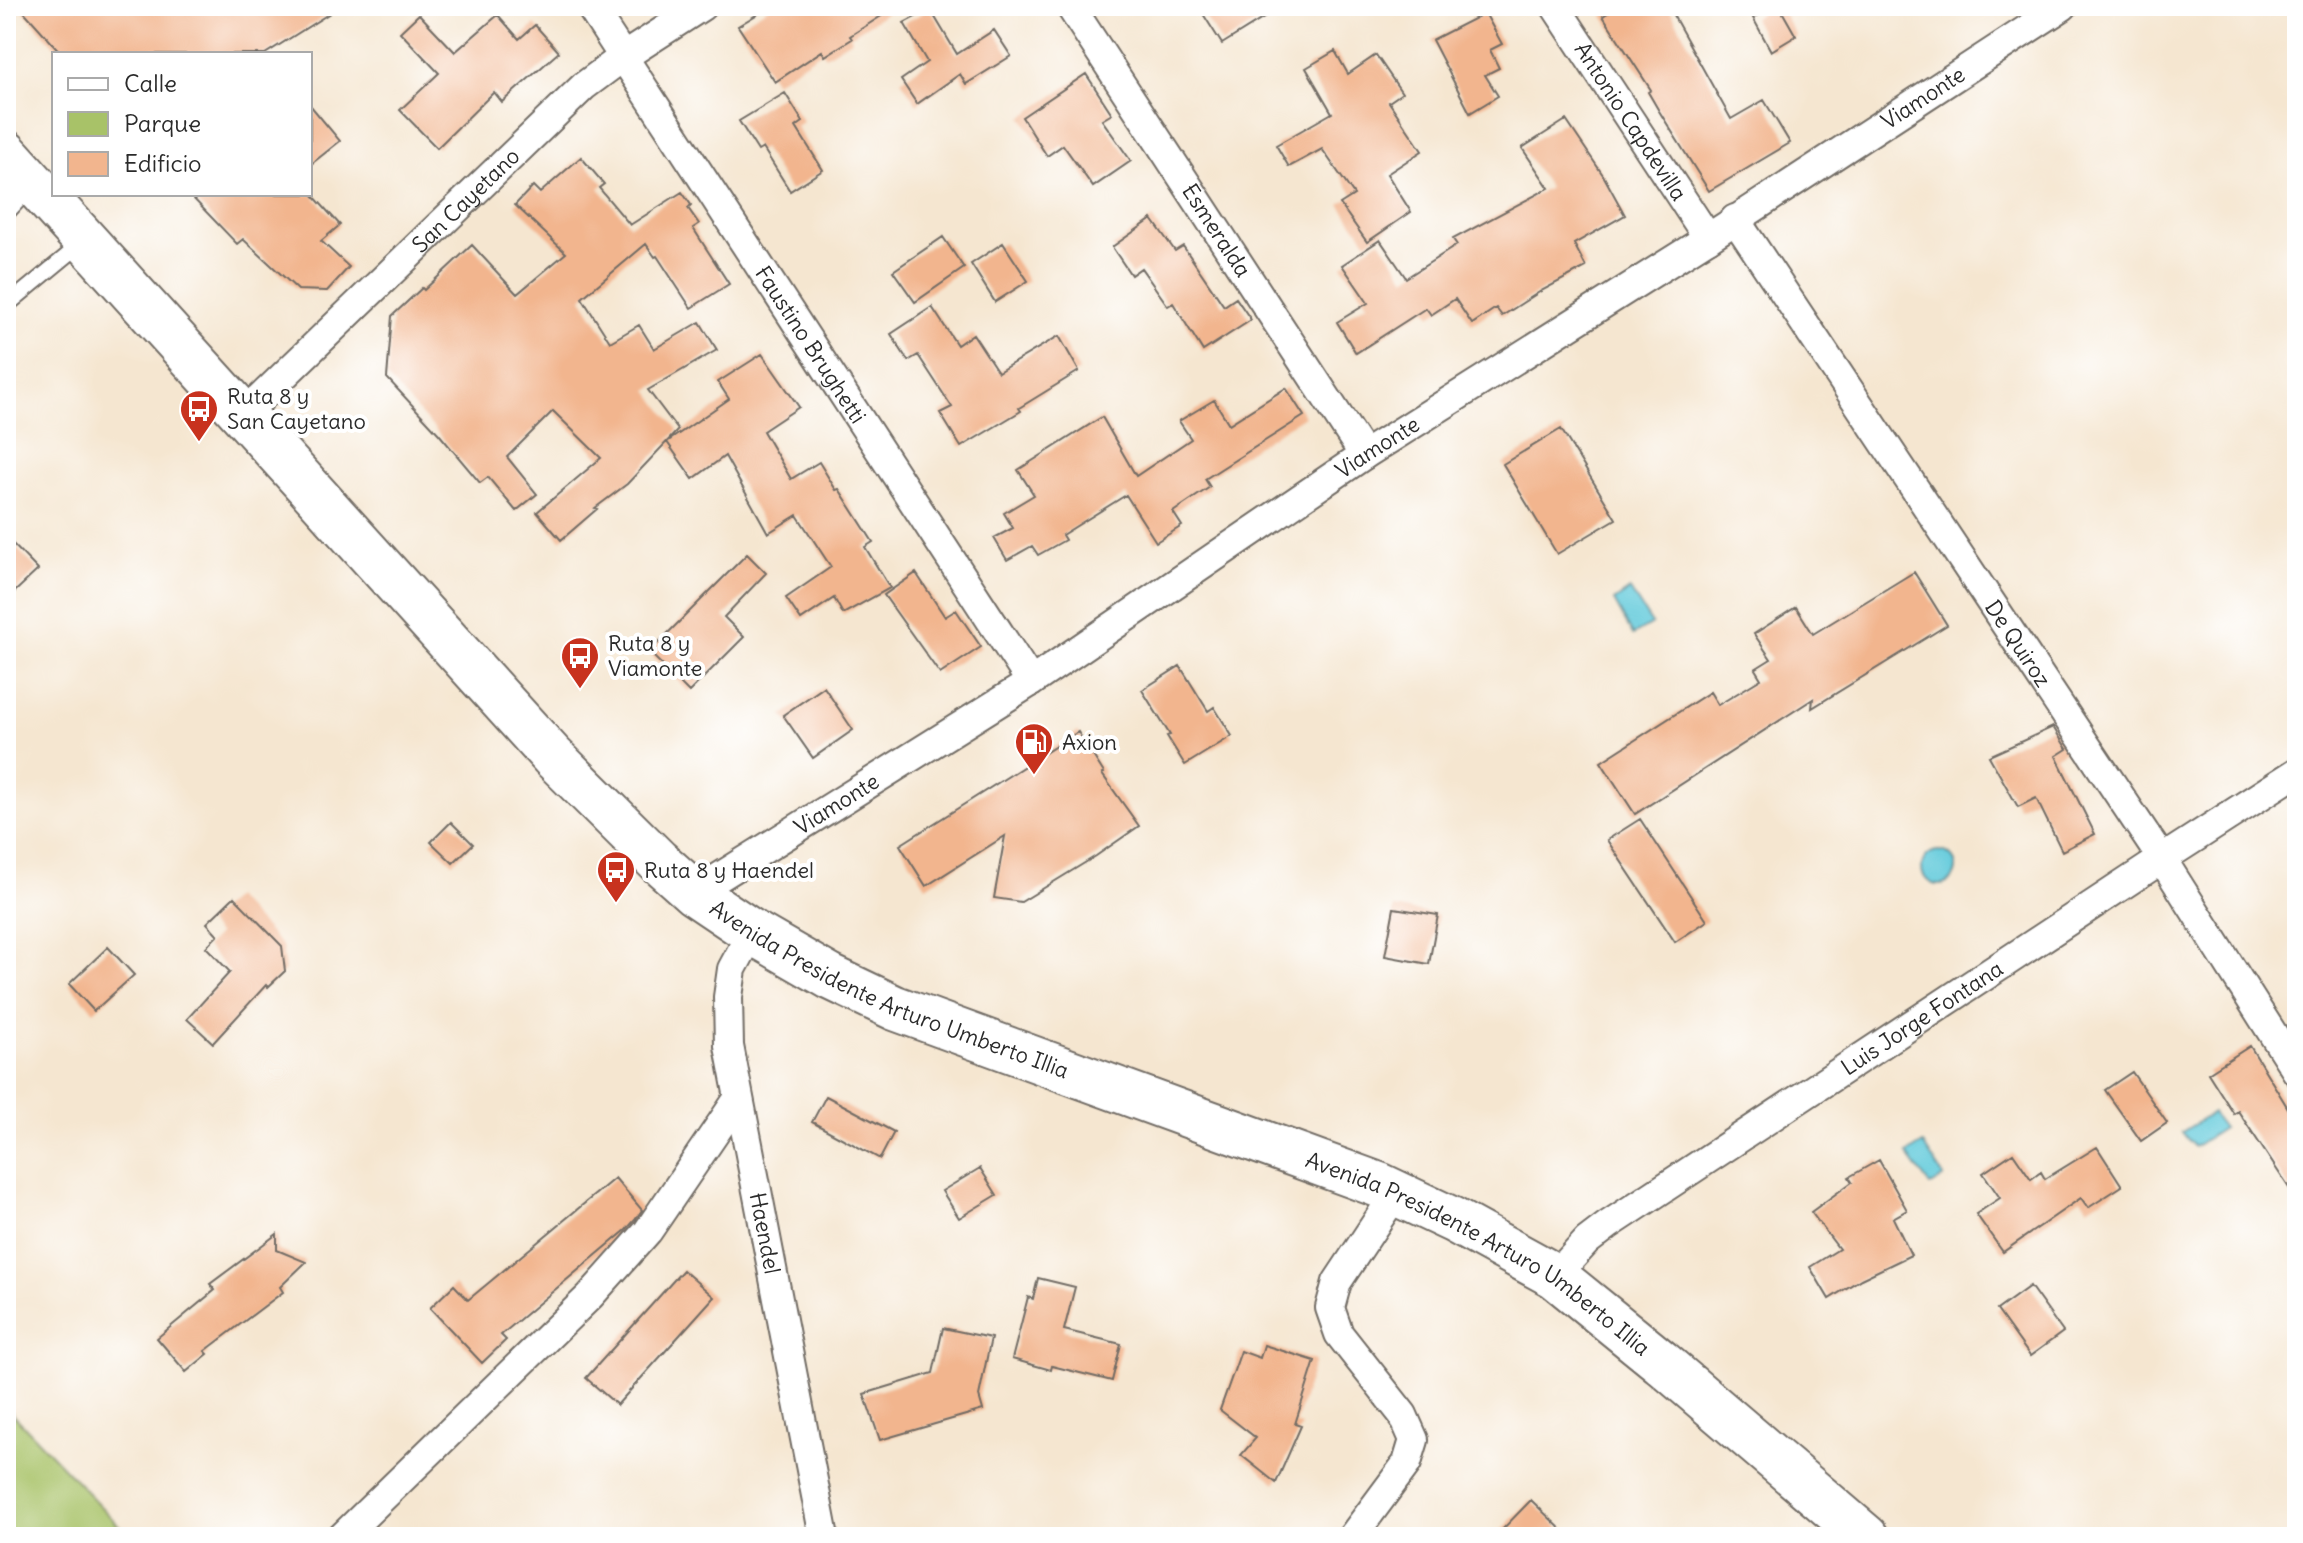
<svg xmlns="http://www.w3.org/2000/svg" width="2303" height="1543" font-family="Delius,sans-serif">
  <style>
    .green { fill: #a8c268; stroke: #6a764a; stroke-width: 2 }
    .water { fill: #5fc9da; stroke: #457a82; stroke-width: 2 }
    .building { fill: #f2b58e }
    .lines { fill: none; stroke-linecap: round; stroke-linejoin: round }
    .lane-casing { stroke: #726c65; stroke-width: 18 }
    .street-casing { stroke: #726c65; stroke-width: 32 }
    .primary-casing { stroke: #726c65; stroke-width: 48 }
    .lane { stroke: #fff; stroke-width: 14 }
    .street { stroke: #fff; stroke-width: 28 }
    .primary { stroke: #fff; stroke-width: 44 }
    .labels { text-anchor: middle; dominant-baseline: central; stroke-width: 8; stroke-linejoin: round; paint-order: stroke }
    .street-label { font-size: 22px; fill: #2b2b2b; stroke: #fff }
    .poi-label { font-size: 22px; fill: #2b2b2b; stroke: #fff; text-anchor: start }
  </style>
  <rect width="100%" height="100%" fill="#fff"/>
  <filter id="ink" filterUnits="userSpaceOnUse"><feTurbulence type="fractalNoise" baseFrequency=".0125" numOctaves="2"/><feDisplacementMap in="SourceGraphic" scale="16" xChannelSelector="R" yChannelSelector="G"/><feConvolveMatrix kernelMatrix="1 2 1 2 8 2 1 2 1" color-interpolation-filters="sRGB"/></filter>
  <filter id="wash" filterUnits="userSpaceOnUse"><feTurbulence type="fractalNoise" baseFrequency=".006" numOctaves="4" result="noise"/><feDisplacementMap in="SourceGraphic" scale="32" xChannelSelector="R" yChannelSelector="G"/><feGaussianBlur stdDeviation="1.8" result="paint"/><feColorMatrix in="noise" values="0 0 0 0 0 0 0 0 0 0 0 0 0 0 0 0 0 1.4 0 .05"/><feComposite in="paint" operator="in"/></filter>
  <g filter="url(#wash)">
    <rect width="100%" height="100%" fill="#f5e6d0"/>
    <path class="green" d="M 6,1407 L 124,1531 L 118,1537 L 6,1537 Z"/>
    <path class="water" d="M 1630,590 L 1652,624 L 1633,635 L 1614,601 Z
      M1922 868a17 17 0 1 1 34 0a17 17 0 1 1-34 0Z
      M 2212,1113 L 2223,1128 L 2194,1147 L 2182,1132 Z
      M 1923,1144 L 1944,1177 L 1930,1186 L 1907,1154 Z"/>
    <g id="blocks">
      <path class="building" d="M 19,6 L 341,6 L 265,54 L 62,54 Z
        M 771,6 L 897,6 L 850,36 L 852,39 L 825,56 L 822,51 L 775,82 L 738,26 Z
        M 1198,6 L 1283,6 L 1222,44 Z
        M 1619,6 L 1668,6 L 1731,119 L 1764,100 L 1790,143 L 1709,191 L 1659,111 L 1648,92 L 1651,90 L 1603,16 Z
        M 1775,6 L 1779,6 L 1796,36 L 1771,51 L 1753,18 Z
        M 930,9 L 957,54 L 994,30 L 1011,56 L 966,84 L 960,74 L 917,104 L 901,80 L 927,62 L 904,23 Z
        M 1485,13 L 1502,44 L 1490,50 L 1499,68 L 1485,75 L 1498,96 L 1470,113 L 1432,40 Z
        M 419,14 L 455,52 L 498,15 L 519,39 L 535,25 L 559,52 L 502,102 L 494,92 L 437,148 L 400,110 L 439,73 L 400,32 Z
        M 1335,51 L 1348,74 L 1376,55 L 1402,93 L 1389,102 L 1422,151 L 1387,174 L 1411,212 L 1367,242 L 1340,204 L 1354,195 L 1322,149 L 1289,167 L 1276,145 L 1332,113 L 1306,68 Z
        M 1086,74 L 1112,114 L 1102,120 L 1131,161 L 1093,187 L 1063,145 L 1047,156 L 1022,117 Z
        M 785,93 L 803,122 L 796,127 L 823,170 L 790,191 L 763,148 L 758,151 L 739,121 Z
        M 310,105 L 340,141 L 310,165 Z
        M 1566,120 L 1603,175 L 1625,215 L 1574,244 L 1586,267 L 1541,291 L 1502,316 L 1496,308 L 1472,324 L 1455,299 L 1431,315 L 1426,308 L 1356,353 L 1337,322 L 1368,303 L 1342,265 L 1380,240 L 1406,278 L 1457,245 L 1453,239 L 1549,188 L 1522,148 Z
        M 581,157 L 604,184 L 599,188 L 630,225 L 682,192 L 691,205 L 688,208 L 699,224 L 693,228 L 729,284 L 691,308 L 657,256 L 655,257 L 646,244 L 582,298 L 610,342 L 639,325 L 654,349 L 700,322 L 717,350 L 648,390 L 678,430 L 627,484 L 595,508 L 597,509 L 561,540 L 537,512 L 601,458 L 553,411 L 507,457 L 537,494 L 516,511 L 488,477 L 480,483 L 439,434 L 387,378 L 392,316 L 422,288 L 424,290 L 472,245 L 517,294 L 566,253 L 515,205 L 533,186 L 540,193 Z
        M 189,194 L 312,194 L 340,225 L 321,241 L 349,267 L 327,291 L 298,290 L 243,239 L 237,244 Z
        M 1152,219 L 1175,251 L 1183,246 L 1224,306 L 1236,298 L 1251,320 L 1203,351 L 1173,303 L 1168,306 L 1141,268 L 1131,275 L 1112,247 Z
        M 943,237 L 964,268 L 915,302 L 893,271 Z
        M 1003,243 L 1028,281 L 995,302 L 971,264 Z
        M 932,307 L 957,345 L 973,334 L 998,372 L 1059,336 L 1079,371 L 1019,408 L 1021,411 L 961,447 L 940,413 L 952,407 L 918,355 L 908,361 L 891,334 Z
        M 762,354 L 799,407 L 763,431 L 791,479 L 819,462 L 836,490 L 839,489 L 873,542 L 865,547 L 890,588 L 843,614 L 834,598 L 801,620 L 786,598 L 831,567 L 797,515 L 768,533 L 725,456 L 693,479 L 667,442 L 729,399 L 718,382 Z
        M 1286,388 L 1304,416 L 1205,479 L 1210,487 L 1173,512 L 1182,526 L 1156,542 L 1126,495 L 1062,535 L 1065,540 L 1038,555 L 1032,546 L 1007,560 L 994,538 L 1013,528 L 1004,513 L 1034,495 L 1018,470 L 1102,417 L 1136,476 L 1191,439 L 1179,421 L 1214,400 L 1229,424 Z
        M 1561,429 L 1616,519 L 1557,554 L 1503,464 Z
        M 6,537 L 38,570 L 6,600 Z
        M 747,554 L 766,573 L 724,617 L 744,637 L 689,692 L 649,652 Z
        M 1914,572 L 1947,625 L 1812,708 L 1813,699 L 1635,814 L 1601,762 L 1710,692 L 1718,705 L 1761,679 L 1755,669 L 1771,659 L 1754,634 L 1796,607 L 1813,634 Z
        M 916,573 L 945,617 L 956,610 L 981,647 L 940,674 L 884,595 Z
        M 1180,666 L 1208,711 L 1214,707 L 1232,736 L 1185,765 L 1167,736 L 1170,735 L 1142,690 Z
        M 824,687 L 853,730 L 813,758 L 783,715 Z
        M 2053,727 L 2067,749 L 2056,756 L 2095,834 L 2062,851 L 2036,798 L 2018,807 L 1989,756 Z
        M 1078,732 L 1104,773 L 1102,774 L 1139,826 L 1096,856 L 1021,902 L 994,898 L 1005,836 L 926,886 L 900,845 Z
        M 1640,819 L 1707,921 L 1675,942 L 1607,840 Z
        M 451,822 L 473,844 L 453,863 L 431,842 Z
        M 234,897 L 282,946 L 285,971 L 268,987 L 266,985 L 213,1043 L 187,1019 L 230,972 L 206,947 L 218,935 L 207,923 Z
        M 1394,908 L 1438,915 L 1429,964 L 1385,956 Z
        M 108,947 L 134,975 L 94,1011 L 69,984 Z
        M 2250,1046 L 2297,1123 L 2297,1200 L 2238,1111 L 2234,1114 L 2208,1073 Z
        M 2132,1072 L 2167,1123 L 2141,1141 L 2105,1090 Z
        M 826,1096 L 894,1132 L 880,1159 L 812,1122 Z
        M 2097,1147 L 2122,1186 L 2088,1208 L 2081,1198 L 2003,1252 L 1976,1214 L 2000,1198 L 1983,1173 L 2013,1153 L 2031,1179 L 2041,1172 L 2045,1179 Z
        M 1879,1160 L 1907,1210 L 1893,1218 L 1911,1255 L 1861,1279 L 1829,1299 L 1810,1267 L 1839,1249 L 1811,1212 L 1852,1182 L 1849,1177 Z
        M 980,1168 L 997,1195 L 959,1218 L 942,1191 Z
        M 615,1178 L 642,1210 L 635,1220 L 626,1230 L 501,1335 L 506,1340 L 482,1363 L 430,1308 L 454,1285 L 468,1300 Z
        M 277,1234 L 277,1250 L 306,1262 L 280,1287 L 283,1292 L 205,1351 L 208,1354 L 186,1372 L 157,1338 L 215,1290 L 210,1284 Z
        M 683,1270 L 714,1297 L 617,1405 L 586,1378 Z
        M 1038,1278 L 1075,1287 L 1064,1330 L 1121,1344 L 1112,1381 L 1052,1366 L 1051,1370 L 1012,1359 L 1028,1297 L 1033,1299 Z
        M 2030,1286 L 2063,1332 L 2030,1356 L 1997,1310 Z
        M 943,1328 L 991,1338 L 979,1396 L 983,1410 L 880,1440 L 864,1394 L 933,1373 Z
        M 1264,1345 L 1315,1361 L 1295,1424 L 1301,1426 L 1276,1483 L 1241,1455 L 1256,1438 L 1220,1410 L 1241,1351 L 1260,1358 Z
        M 1531,1500 L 1569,1537 L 1495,1537 Z"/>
    </g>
  </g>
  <g filter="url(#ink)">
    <use href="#blocks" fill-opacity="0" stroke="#726c65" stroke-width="2"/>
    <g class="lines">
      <g class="lane-casing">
        <path id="lane" d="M 6,214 L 31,187
          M 6,306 L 81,244"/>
      </g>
      <g class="street-casing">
        <g id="street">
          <path id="s1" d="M 590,6 L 1031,682"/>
          <path id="s2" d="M 1070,6 L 1364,455"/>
          <path id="s3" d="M 1555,6 L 1708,238"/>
          <path id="s4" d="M 1735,219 L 2162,859 L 2297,1072"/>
          <path id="s5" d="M 244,414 L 584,86 L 623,57 L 702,6"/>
          <path id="s6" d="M 694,893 L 1031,682 L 1364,455 L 1708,238 L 2063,6"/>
          <path id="s7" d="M 752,932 L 732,969 L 728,997 L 729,1046 L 824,1537"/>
          <path id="s8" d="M 1555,1276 L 1587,1241 L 1608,1225 L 2162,859 L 2297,772"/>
          <path d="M 342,1537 L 590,1296 L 648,1231 L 738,1099"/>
          <path d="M 1352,1537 L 1407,1463 L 1414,1440 L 1403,1415 L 1339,1334 L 1330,1308 L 1337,1282 L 1396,1193"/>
        </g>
      </g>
      <g class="primary-casing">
        <g id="primary">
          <path id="s9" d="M 6,153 L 552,756 L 658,861 L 694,893 L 752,932 L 830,977 L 895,1008 L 1379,1185 L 1453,1220 L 1555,1276 L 1661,1362 L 1866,1537"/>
        </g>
      </g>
      <use href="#lane" class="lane"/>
      <use href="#street" class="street"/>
      <use href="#primary" class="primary"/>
    </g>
  </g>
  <defs>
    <g id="bus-pin" transform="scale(2)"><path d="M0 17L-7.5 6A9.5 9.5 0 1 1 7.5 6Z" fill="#c8321e" stroke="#fff"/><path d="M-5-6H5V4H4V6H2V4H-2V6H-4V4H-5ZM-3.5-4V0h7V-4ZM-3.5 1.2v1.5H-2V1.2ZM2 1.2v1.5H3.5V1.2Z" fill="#fff"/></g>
    <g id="fuel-pin" transform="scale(2)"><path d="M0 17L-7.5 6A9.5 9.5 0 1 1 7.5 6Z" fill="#c8321e" stroke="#fff"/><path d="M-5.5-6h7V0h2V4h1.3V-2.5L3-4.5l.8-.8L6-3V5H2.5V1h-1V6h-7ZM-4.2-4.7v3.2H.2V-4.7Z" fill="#fff"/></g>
  </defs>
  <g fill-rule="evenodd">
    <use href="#bus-pin" x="199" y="409"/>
    <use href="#bus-pin" x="580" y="656"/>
    <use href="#fuel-pin" x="1034" y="742"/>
    <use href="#bus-pin" x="616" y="870"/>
  </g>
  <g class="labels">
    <g class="street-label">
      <text stroke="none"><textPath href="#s6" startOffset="1464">Viamonte</textPath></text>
      <text stroke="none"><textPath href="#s3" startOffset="138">Antonio Capdevilla</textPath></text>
      <text stroke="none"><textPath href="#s5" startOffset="308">San Cayetano</textPath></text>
      <text stroke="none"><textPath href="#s2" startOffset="268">Esmeralda</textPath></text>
      <text stroke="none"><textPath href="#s1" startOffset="404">Faustino Brughetti</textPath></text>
      <text stroke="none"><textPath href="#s6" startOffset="816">Viamonte</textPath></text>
      <text stroke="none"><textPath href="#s4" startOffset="510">De Quiroz</textPath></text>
      <text stroke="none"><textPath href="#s6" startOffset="168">Viamonte</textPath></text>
      <text stroke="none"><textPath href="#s9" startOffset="1230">Avenida Presidente Arturo Umberto Illia</textPath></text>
      <text stroke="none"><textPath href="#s8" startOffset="450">Luis Jorge Fontana</textPath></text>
      <text stroke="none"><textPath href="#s7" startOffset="310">Haendel</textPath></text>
      <text stroke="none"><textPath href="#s9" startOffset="1878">Avenida Presidente Arturo Umberto Illia</textPath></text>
    </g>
    <g class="poi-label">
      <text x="227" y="396">Ruta 8 y<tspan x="227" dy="25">San Cayetano</tspan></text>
      <text x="608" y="643">Ruta 8 y<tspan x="608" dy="25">Viamonte</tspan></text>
      <text x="1062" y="742">Axion</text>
      <text x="644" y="870">Ruta 8 y Haendel</text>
    </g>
  </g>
  <rect width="2303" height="1543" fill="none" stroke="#fff" stroke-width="32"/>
  <rect x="52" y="52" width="260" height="144" fill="#ffffff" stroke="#aaaaaa" stroke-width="2"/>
  <rect x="68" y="78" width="40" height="12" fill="#ffffff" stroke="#aaaaaa" stroke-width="2"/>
  <text x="124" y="92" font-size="24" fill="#2b2b2b">Calle</text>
  <rect x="68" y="112" width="40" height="24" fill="#a8c268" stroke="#aaaaaa" stroke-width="2"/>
  <text x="124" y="132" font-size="24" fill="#2b2b2b">Parque</text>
  <rect x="68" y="152" width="40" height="24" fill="#f2b58e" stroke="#aaaaaa" stroke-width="2"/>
  <text x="124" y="172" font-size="24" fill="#2b2b2b">Edificio</text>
</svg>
